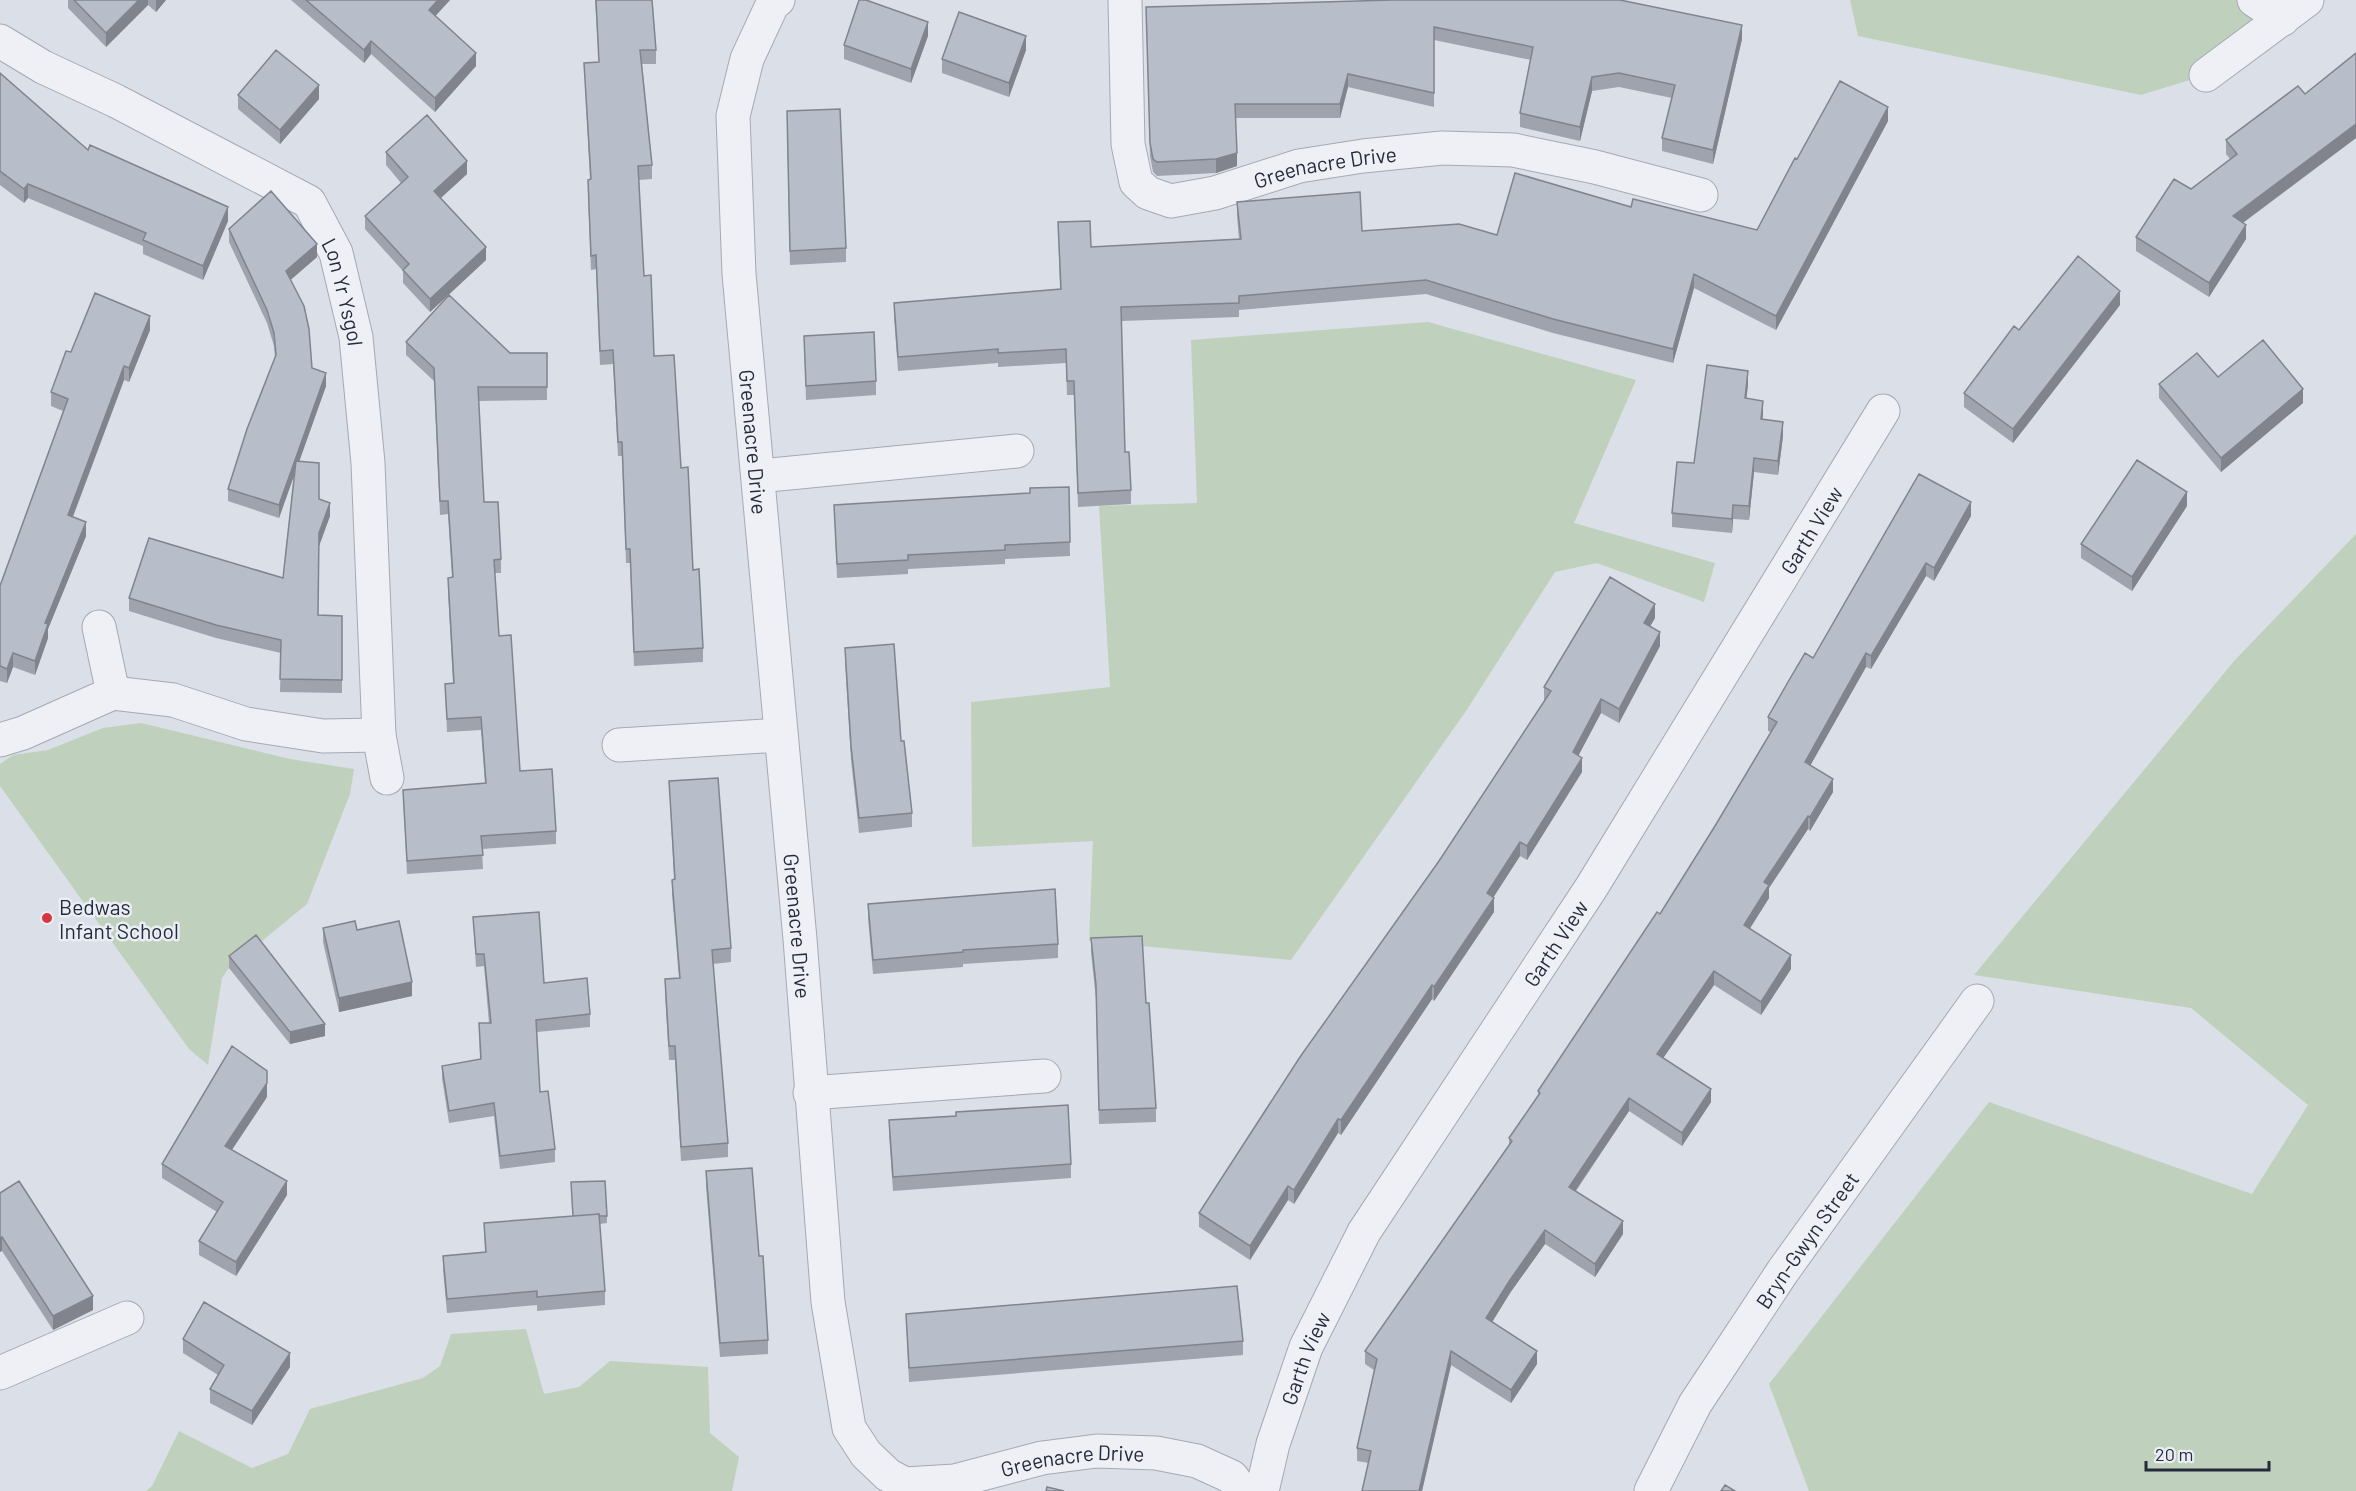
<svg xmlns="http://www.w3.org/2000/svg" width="2356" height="1491" font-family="Barlow,sans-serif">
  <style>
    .green { fill: #bfd1bc }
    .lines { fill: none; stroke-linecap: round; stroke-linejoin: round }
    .street-casing { stroke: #a4a9b4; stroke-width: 35 }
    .street { stroke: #eef0f5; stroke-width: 33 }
    .wall { fill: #9ea3ae }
    .shaded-wall { fill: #81848d }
    .building { fill: #b8bdca; stroke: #81848d; stroke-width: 1.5 }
    .poi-dot { fill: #d43742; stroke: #eaeef4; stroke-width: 2 }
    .labels { text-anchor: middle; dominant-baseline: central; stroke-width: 5; stroke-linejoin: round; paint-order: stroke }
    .street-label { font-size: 21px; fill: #252b3d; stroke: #eaeef4 }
    .poi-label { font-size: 21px; fill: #252b3d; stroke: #eaeef4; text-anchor: start }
  </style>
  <rect width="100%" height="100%" fill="#dbdfe7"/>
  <path class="green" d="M 1850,0 L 2254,0 L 2283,19 L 2206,75 L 2141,95 L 1858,36 Z
    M 1428,322 L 1636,380 L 1574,523 L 1715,563 L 1704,602 L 1597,563 L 1555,572 L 1466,711 L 1291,960 L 1089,941 L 1093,841 L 972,847 L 971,702 L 1110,687 L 1099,506 L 1197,503 L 1191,340 Z
    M 2356,534 L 2356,1491 L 1809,1491 L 1769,1384 L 1989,1102 L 2252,1194 L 2308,1105 L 2191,1008 L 1974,975 L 2235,660 Z
    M 141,723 L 290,759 L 354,769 L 350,794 L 307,904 L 229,968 L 222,978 L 208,1065 L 189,1049 L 0,786 L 0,764 L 13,755 L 48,750 L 103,728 Z
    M 526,1329 L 544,1394 L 579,1387 L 610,1361 L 708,1367 L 710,1433 L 739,1457 L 732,1491 L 146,1491 L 152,1486 L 179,1431 L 252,1468 L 288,1454 L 310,1409 L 423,1378 L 440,1366 L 451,1334 Z"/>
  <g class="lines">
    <g class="street-casing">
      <g id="street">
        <path id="s1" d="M 778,0 L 773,3 L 747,59 L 733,116 L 739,274 L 800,939 L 828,1302 L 849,1428 L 866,1454 L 888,1475 L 905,1484 L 955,1481 L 1042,1458 L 1097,1451 L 1156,1453 L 1197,1461 L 1232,1477 L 1242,1491"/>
        <path id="s2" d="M 1125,0 L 1128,144 L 1136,182 L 1148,193 L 1171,201 L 1215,193 L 1299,166 L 1363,156 L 1442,148 L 1513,150 L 1595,167 L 1701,195"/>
        <path d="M 2254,0 L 2283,19"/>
        <path id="s3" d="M 0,41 L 43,67 L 116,101 L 309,202 L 336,253 L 356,337 L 368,463 L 379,735 L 387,778"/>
        <path d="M 2206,75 L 2307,0"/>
        <path d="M 759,476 L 1017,451"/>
        <path d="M 99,627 L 113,693"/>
        <path d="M 0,740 L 23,733 L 113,693 L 173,700 L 246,724 L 323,736 L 379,735"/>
        <path d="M 619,745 L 781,735"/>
        <path d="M 810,1093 L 1044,1076"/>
        <path d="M 0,1373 L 127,1318"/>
        <path id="s4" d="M 1262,1491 L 1273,1444 L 1306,1347 L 1364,1232 L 1591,888 L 1883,411"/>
        <path id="s5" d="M 1651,1491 L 1695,1404 L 1783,1271 L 1977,1001"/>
      </g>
    </g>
    <use href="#street" class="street"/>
  </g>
  <path class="wall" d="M 68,0 L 166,0 L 156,12 L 148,5 L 106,47 L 68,8 Z
    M 291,0 L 450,0 L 435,16 L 476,66 L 435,112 L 371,54 L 364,63 Z
    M 595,0 L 652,0 L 656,50 L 656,64 L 642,64 L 652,165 L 652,179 L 639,180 L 644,276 L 654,356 L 681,468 L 703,648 L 703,662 L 634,666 L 630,563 L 626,563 L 622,456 L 618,456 L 613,364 L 600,365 L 596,269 L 591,270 L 588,194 L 588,180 L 590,179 L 584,63 L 599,62 Z
    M 1146,7 L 1742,39 L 1713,164 L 1662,151 L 1662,138 L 1672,98 L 1619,87 L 1592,91 L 1580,141 L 1520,127 L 1520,113 L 1531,60 L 1434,40 L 1434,107 L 1348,87 L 1340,118 L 1235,118 L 1237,166 L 1216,173 L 1157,176 L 1153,172 L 1150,156 Z
    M 928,36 L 911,83 L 844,59 L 844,45 Z
    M 1026,50 L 1009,97 L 942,73 L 942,59 Z
    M 2356,53 L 2356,138 L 2243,223 L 2246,239 L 2209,297 L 2136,251 L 2136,237 L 2191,189 L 2230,159 L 2226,154 L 2226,140 L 2305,94 Z
    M 0,73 L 88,150 L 228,221 L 203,280 L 143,254 L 143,246 L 28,198 L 24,203 L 0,185 Z
    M 238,95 L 319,99 L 280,144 L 238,109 Z
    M 1888,121 L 1776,330 L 1694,288 L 1673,363 L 1553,333 L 1426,294 L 1239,310 L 1239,317 L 1121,321 L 1125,452 L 1131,490 L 1131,504 L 1078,507 L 1074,395 L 1067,395 L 1066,363 L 998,367 L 998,363 L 898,371 L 894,317 L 894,303 L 1060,290 L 1058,222 L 1091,247 L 1239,239 L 1237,216 L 1237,202 L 1362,231 L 1497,235 L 1631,207 L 1757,230 L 1797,159 Z
    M 787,125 L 846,248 L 846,262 L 790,265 Z
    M 386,152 L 467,174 L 441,198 L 486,260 L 430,312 L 403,283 L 403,271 L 365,229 L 365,216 L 401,183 L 386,165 Z
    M 229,229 L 317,257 L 290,280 L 312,368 L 326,386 L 299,462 L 319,499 L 330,516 L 319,546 L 318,615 L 342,616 L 342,693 L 280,692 L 281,653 L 216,638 L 129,611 L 129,598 L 283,578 L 294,475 L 279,518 L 228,501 L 228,489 L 275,358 L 274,346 L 267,323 L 229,242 Z
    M 2120,305 L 2013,443 L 1964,407 L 1964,393 L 2019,330 Z
    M 150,330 L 129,382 L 124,380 L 73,517 L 86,536 L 48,629 L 48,638 L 35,675 L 13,667 L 7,683 L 0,681 L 0,586 L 63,411 L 51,406 L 51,392 L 71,352 Z
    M 804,336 L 876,381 L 876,395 L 806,400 Z
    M 406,342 L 510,353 L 547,353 L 547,400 L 478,401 L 484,502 L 501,559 L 501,573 L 495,573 L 499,636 L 520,771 L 556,831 L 556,844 L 482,849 L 483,869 L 407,874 L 403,790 L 485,784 L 481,730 L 447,732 L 445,684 L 453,683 L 448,591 L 448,578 L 452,577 L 448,514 L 440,515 L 434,381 L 406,355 Z
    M 2218,377 L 2303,403 L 2221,472 L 2159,398 L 2159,384 Z
    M 1748,385 L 1746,398 L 1763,415 L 1762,419 L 1783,436 L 1778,475 L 1754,472 L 1749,520 L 1733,519 L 1732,533 L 1672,527 L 1672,513 L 1694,463 Z
    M 1069,487 L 1070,556 L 1005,559 L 1005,564 L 908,569 L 908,574 L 837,578 L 834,505 L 1030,493 Z
    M 2187,506 L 2132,591 L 2081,558 L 2081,544 Z
    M 1971,516 L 1934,581 L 1926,576 L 1871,669 L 1866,667 L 1810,765 L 1833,792 L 1810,831 L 1808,829 L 1769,888 L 1769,898 L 1750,928 L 1791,969 L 1761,1015 L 1714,985 L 1663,1058 L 1711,1102 L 1682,1146 L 1629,1111 L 1576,1191 L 1623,1234 L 1595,1277 L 1545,1244 L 1510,1293 L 1492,1322 L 1537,1364 L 1511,1403 L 1451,1365 L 1422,1491 L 1362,1491 L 1369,1463 L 1357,1461 L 1357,1448 L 1374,1370 L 1365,1364 L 1365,1351 L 1509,1145 L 1509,1138 L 1538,1097 L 1538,1091 L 1660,914 L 1715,826 L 1771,732 L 1768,731 L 1768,717 L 1813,658 Z
    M 1655,618 L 1650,626 L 1660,646 L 1619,723 L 1601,713 L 1578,755 L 1582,772 L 1527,860 L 1520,856 L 1493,898 L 1494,912 L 1434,1001 L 1432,999 L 1341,1135 L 1338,1133 L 1294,1204 L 1288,1200 L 1250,1260 L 1199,1227 L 1199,1213 L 1439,861 L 1544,701 L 1544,687 Z
    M 845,648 L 901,741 L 912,813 L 912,827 L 859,833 L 851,760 L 845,662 Z
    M 669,781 L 731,948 L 731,962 L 713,964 L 728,1143 L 728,1157 L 681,1161 L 675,1060 L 669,1060 L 665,993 L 665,979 L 679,978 L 672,894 L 672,880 L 674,879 Z
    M 868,904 L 1058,944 L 1058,958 L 963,964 L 963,967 L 873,974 L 868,918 Z
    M 473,917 L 544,983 L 590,1014 L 590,1027 L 537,1032 L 540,1092 L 555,1149 L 555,1162 L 500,1169 L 494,1116 L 449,1123 L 442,1078 L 442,1066 L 480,1059 L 479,1023 L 489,1023 L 484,966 L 476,967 Z
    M 323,928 L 357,930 L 412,996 L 339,1012 L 323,942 Z
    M 1091,938 L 1156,1108 L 1156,1122 L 1099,1124 L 1096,999 L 1091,953 Z
    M 229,956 L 325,1036 L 290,1044 L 229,968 Z
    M 267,1097 L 232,1150 L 287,1195 L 236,1276 L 199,1255 L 199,1241 L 217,1212 L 162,1178 L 162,1164 Z
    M 889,1120 L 1071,1164 L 1071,1178 L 893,1191 L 889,1134 Z
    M 706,1171 L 759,1256 L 768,1340 L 768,1354 L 720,1357 L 706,1186 Z
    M 0,1193 L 93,1310 L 53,1330 L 2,1251 Z
    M 607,1216 L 607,1223 L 600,1224 L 605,1291 L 605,1305 L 537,1311 L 537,1305 L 447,1313 L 443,1270 L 443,1256 L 485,1252 L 484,1223 Z
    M 906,1314 L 1243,1341 L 1243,1355 L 909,1382 Z
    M 183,1339 L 290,1367 L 252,1425 L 210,1403 L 210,1389 L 218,1375 L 183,1353 Z"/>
  <path class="shaded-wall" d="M 139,0 L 148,0 L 148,5 L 106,47 L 106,33 Z
    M 156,0 L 166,0 L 156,12 Z
    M 438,0 L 450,0 L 429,23 L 429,10 Z
    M 928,22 L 928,36 L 911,83 L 911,69 Z
    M 1742,25 L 1742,39 L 1713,164 L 1713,150 Z
    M 1026,36 L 1026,50 L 1009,97 L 1009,83 Z
    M 371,41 L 371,54 L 364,63 L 364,50 Z
    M 476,53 L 476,66 L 435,112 L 435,98 Z
    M 1348,74 L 1348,87 L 1340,118 L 1340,104 Z
    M 1592,77 L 1592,91 L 1580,141 L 1580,127 Z
    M 319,85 L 319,99 L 280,144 L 280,130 Z
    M 1888,107 L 1888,121 L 1776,330 L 1776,316 Z
    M 2356,124 L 2356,138 L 2233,230 L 2233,216 Z
    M 1237,153 L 1237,166 L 1216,173 L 1216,159 Z
    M 467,161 L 467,174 L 434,204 L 434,191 Z
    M 28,184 L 28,198 L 24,203 L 24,189 Z
    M 228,207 L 228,221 L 203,280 L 203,266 Z
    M 2246,225 L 2246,239 L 2209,297 L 2209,283 Z
    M 317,244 L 317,257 L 286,284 L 286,271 Z
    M 486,247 L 486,260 L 430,312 L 430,299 Z
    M 1694,274 L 1694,288 L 1673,363 L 1673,349 Z
    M 2120,291 L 2120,305 L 2013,443 L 2013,429 Z
    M 150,316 L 150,330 L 129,382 L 129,368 Z
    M 124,366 L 124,380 L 68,529 L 68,515 Z
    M 1748,371 L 1748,385 L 1745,412 L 1745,398 Z
    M 326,373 L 326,386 L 279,518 L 279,505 Z
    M 2303,389 L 2303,403 L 2221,472 L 2221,458 Z
    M 1763,401 L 1763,415 L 1761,433 L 1761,419 Z
    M 1783,422 L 1783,436 L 1778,475 L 1778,461 Z
    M 1754,458 L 1754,472 L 1749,520 L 1749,506 Z
    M 2187,492 L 2187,506 L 2132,591 L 2132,577 Z
    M 1971,502 L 1971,516 L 1934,581 L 1934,568 Z
    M 330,503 L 330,516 L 319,546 L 319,533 Z
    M 1733,505 L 1733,519 L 1732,533 L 1732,519 Z
    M 86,522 L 86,536 L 48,629 L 48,638 L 35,675 L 35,661 L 45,623 Z
    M 1926,563 L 1926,576 L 1871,669 L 1871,656 Z
    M 1655,604 L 1655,618 L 1644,637 L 1644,623 Z
    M 1660,632 L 1660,646 L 1619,723 L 1619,709 Z
    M 13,653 L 13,667 L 7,683 L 7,669 Z
    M 1866,653 L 1866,667 L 1805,775 L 1805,762 Z
    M 1601,699 L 1601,713 L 1573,766 L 1573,752 Z
    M 1582,758 L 1582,772 L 1527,860 L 1527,846 Z
    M 1833,779 L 1833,792 L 1810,831 L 1810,817 Z
    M 1808,816 L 1808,829 L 1769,888 L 1769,898 L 1744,938 L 1744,925 L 1764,882 Z
    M 1520,842 L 1520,856 L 1487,907 L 1487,893 Z
    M 1494,898 L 1494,912 L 1434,1001 L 1434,987 Z
    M 1791,955 L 1791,969 L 1761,1015 L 1761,1002 Z
    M 1714,971 L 1714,985 L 1657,1067 L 1657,1054 Z
    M 412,982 L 412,996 L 339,1012 L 339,998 Z
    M 1432,985 L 1432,999 L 1341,1135 L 1341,1120 Z
    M 325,1024 L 325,1036 L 290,1044 L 290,1032 Z
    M 267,1083 L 267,1097 L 225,1160 L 225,1146 Z
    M 1711,1089 L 1711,1102 L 1682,1146 L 1682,1133 Z
    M 1629,1098 L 1629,1111 L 1569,1200 L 1569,1187 Z
    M 1338,1119 L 1338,1133 L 1294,1204 L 1294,1190 Z
    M 287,1181 L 287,1195 L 236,1276 L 236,1262 Z
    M 1288,1186 L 1288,1200 L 1250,1260 L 1250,1246 Z
    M 1623,1221 L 1623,1234 L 1595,1277 L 1595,1264 Z
    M 1545,1230 L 1545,1244 L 1510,1293 L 1486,1332 L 1486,1318 L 1510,1280 Z
    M 2,1237 L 2,1251 L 0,1252 L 0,1238 Z
    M 93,1296 L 93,1310 L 53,1330 L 53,1316 Z
    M 1451,1351 L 1451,1365 L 1422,1491 L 1419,1491 Z
    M 1537,1351 L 1537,1364 L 1511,1403 L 1511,1390 Z
    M 290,1353 L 290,1367 L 252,1425 L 252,1411 Z"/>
  <path class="building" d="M 74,0 L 139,0 L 106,33 Z
    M 306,0 L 438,0 L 429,10 L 476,53 L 435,98 L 371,41 L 364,50 Z
    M 596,0 L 652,0 L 656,50 L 640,50 L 652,165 L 638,166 L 644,276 L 651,275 L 654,356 L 674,355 L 681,468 L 688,467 L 693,570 L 699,569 L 703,648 L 634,652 L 630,549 L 626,549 L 622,442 L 618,442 L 613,350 L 600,351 L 596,255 L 591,256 L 588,180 L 591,179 L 584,63 L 599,62 Z
    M 859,0 L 866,0 L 928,22 L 911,69 L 844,45 Z
    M 1392,0 L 1620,0 L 1742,25 L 1713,150 L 1662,138 L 1675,85 L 1619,73 L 1592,77 L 1580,127 L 1520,113 L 1533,47 L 1434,27 L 1434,93 L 1348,74 L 1340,104 L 1235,104 L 1237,153 L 1216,159 L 1157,162 L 1153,159 L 1150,143 L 1146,7 Z
    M 959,12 L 1026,36 L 1009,83 L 942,59 Z
    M 276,50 L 319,85 L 280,130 L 238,95 Z
    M 2356,53 L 2356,124 L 2233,216 L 2246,225 L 2209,283 L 2136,237 L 2174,179 L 2191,189 L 2237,154 L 2226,140 L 2298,86 L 2305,94 Z
    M 0,73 L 88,150 L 90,145 L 228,207 L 203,266 L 143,240 L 146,233 L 28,184 L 24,189 L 0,171 Z
    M 1840,81 L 1888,107 L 1776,316 L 1694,274 L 1673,349 L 1553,319 L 1426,280 L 1239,296 L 1239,303 L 1121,307 L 1125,452 L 1129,452 L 1131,490 L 1078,493 L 1074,381 L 1067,381 L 1066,349 L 998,353 L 998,349 L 898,357 L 894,303 L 1061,289 L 1058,222 L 1090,221 L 1091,247 L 1241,239 L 1237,202 L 1360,192 L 1362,231 L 1459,224 L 1497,235 L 1515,173 L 1631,207 L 1633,199 L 1757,230 L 1795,158 L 1797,159 Z
    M 840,109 L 846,248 L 790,251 L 787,111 Z
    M 427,115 L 467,161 L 434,191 L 486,247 L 430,299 L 403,270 L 409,264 L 365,216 L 408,177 L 386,152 Z
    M 271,191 L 317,244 L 286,271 L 304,306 L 309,329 L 312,368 L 326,373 L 279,505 L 228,489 L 247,429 L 276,355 L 274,333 L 267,310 L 229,229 Z
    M 2078,256 L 2120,291 L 2013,429 L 1964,393 L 2014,326 L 2019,330 Z
    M 95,293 L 150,316 L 129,368 L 124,366 L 68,515 L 86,522 L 45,623 L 48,624 L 35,661 L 13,653 L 7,669 L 0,666 L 0,586 L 68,399 L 51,392 L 66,351 L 71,352 Z
    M 449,295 L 510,353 L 547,353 L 547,387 L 478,387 L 484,502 L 498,502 L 501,559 L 494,560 L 499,636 L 511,635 L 520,771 L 552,769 L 556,831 L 481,836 L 483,855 L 407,861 L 403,790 L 486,783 L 481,717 L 447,719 L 445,684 L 454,683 L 448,578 L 453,577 L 448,501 L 440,501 L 434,368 L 406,342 Z
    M 874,332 L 876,381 L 806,386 L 804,336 Z
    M 2263,340 L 2303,389 L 2221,458 L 2159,384 L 2197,353 L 2218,377 Z
    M 1707,365 L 1748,371 L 1745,398 L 1763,401 L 1761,419 L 1783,422 L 1778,461 L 1754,458 L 1749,506 L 1733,505 L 1732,519 L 1672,513 L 1677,462 L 1694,463 Z
    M 2137,460 L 2187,492 L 2132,577 L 2081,544 Z
    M 296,461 L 319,463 L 319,499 L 330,503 L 319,533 L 318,615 L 342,616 L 342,680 L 280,679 L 281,640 L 216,625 L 129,598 L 149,538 L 283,578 Z
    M 1919,474 L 1971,502 L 1934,568 L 1926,563 L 1871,656 L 1866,653 L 1805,762 L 1833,779 L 1810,817 L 1808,816 L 1764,882 L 1769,885 L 1744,925 L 1791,955 L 1761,1002 L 1714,971 L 1657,1054 L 1711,1089 L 1682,1133 L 1629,1098 L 1569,1187 L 1623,1221 L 1595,1264 L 1545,1230 L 1510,1280 L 1486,1318 L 1537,1351 L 1511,1390 L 1451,1351 L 1419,1491 L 1362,1491 L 1371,1451 L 1357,1448 L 1377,1359 L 1365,1351 L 1512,1141 L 1509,1138 L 1540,1093 L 1538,1091 L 1657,912 L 1660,914 L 1715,826 L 1777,722 L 1768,717 L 1788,682 L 1805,653 L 1813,658 Z
    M 1069,487 L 1070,542 L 1005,545 L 1005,550 L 908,555 L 908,560 L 837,564 L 834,505 L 1030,493 L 1030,488 Z
    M 1610,577 L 1655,604 L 1644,623 L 1660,632 L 1619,709 L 1601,699 L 1573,752 L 1582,758 L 1527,846 L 1520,842 L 1487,893 L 1494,898 L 1434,987 L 1432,985 L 1341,1120 L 1338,1119 L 1294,1190 L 1288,1186 L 1250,1246 L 1199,1213 L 1300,1057 L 1439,861 L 1551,691 L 1544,687 Z
    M 894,644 L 901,741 L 904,741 L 912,813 L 859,818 L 851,746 L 845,648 Z
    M 718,778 L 731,948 L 712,950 L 728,1143 L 681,1147 L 675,1046 L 669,1046 L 665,979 L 680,978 L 672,880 L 675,879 L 669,781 Z
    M 1055,889 L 1058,944 L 963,950 L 963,952 L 873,960 L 868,904 Z
    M 539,912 L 544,983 L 587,978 L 590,1014 L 536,1020 L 540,1092 L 548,1091 L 555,1149 L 500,1156 L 494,1103 L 449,1111 L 442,1066 L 481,1059 L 479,1023 L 491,1023 L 484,954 L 476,954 L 473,917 Z
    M 355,921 L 357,930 L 399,921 L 412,982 L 339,998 L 323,928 Z
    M 256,935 L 325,1024 L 290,1032 L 229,956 Z
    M 1142,936 L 1146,1003 L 1149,1003 L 1156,1108 L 1099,1110 L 1096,985 L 1091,938 Z
    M 232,1046 L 267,1071 L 267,1083 L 225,1146 L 287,1181 L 236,1262 L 199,1241 L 223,1202 L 162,1164 Z
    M 1068,1105 L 1071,1164 L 893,1177 L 889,1120 L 956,1116 L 956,1112 Z
    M 752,1168 L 759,1256 L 763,1256 L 768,1340 L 720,1343 L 706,1171 Z
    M 19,1181 L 93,1296 L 53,1316 L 2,1237 L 0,1238 L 0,1193 Z
    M 605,1181 L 607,1216 L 599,1216 L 599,1214 L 573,1216 L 571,1182 Z
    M 599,1214 L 605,1291 L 537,1297 L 537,1291 L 447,1299 L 443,1256 L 486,1252 L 484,1223 Z
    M 1237,1286 L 1243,1341 L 909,1368 L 906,1314 Z
    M 204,1302 L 290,1353 L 252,1411 L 210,1389 L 224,1365 L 183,1339 Z
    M 1725,1485 L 1735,1491 L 1721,1491 Z
    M 1047,1487 L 1064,1491 L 1046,1491 Z"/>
  <circle class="poi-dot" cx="47" cy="918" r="6"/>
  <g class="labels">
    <g class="street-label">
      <text stroke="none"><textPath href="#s2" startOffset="382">Greenacre Drive</textPath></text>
      <text stroke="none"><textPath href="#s3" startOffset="446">Lon Yr Ysgol</textPath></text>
      <text stroke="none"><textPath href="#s1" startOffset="453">Greenacre Drive</textPath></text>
      <text stroke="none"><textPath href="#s4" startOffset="1112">Garth View</textPath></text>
      <text stroke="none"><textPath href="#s1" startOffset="939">Greenacre Drive</textPath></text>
      <text stroke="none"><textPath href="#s4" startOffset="626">Garth View</textPath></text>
      <text stroke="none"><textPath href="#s5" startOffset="296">Bryn-Gwyn Street</textPath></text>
      <text stroke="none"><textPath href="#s4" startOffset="140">Garth View</textPath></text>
      <text stroke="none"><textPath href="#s1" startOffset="1695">Greenacre Drive</textPath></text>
    </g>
    <g class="poi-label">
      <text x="59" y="906">Bedwas<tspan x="59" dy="24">Infant School</tspan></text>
    </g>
  </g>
  <path d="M2146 1461v9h123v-9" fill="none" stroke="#252b3d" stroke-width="3"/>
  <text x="2155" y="1461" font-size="18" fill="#252b3d" stroke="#eaeef4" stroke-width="4.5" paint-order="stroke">20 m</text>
</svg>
